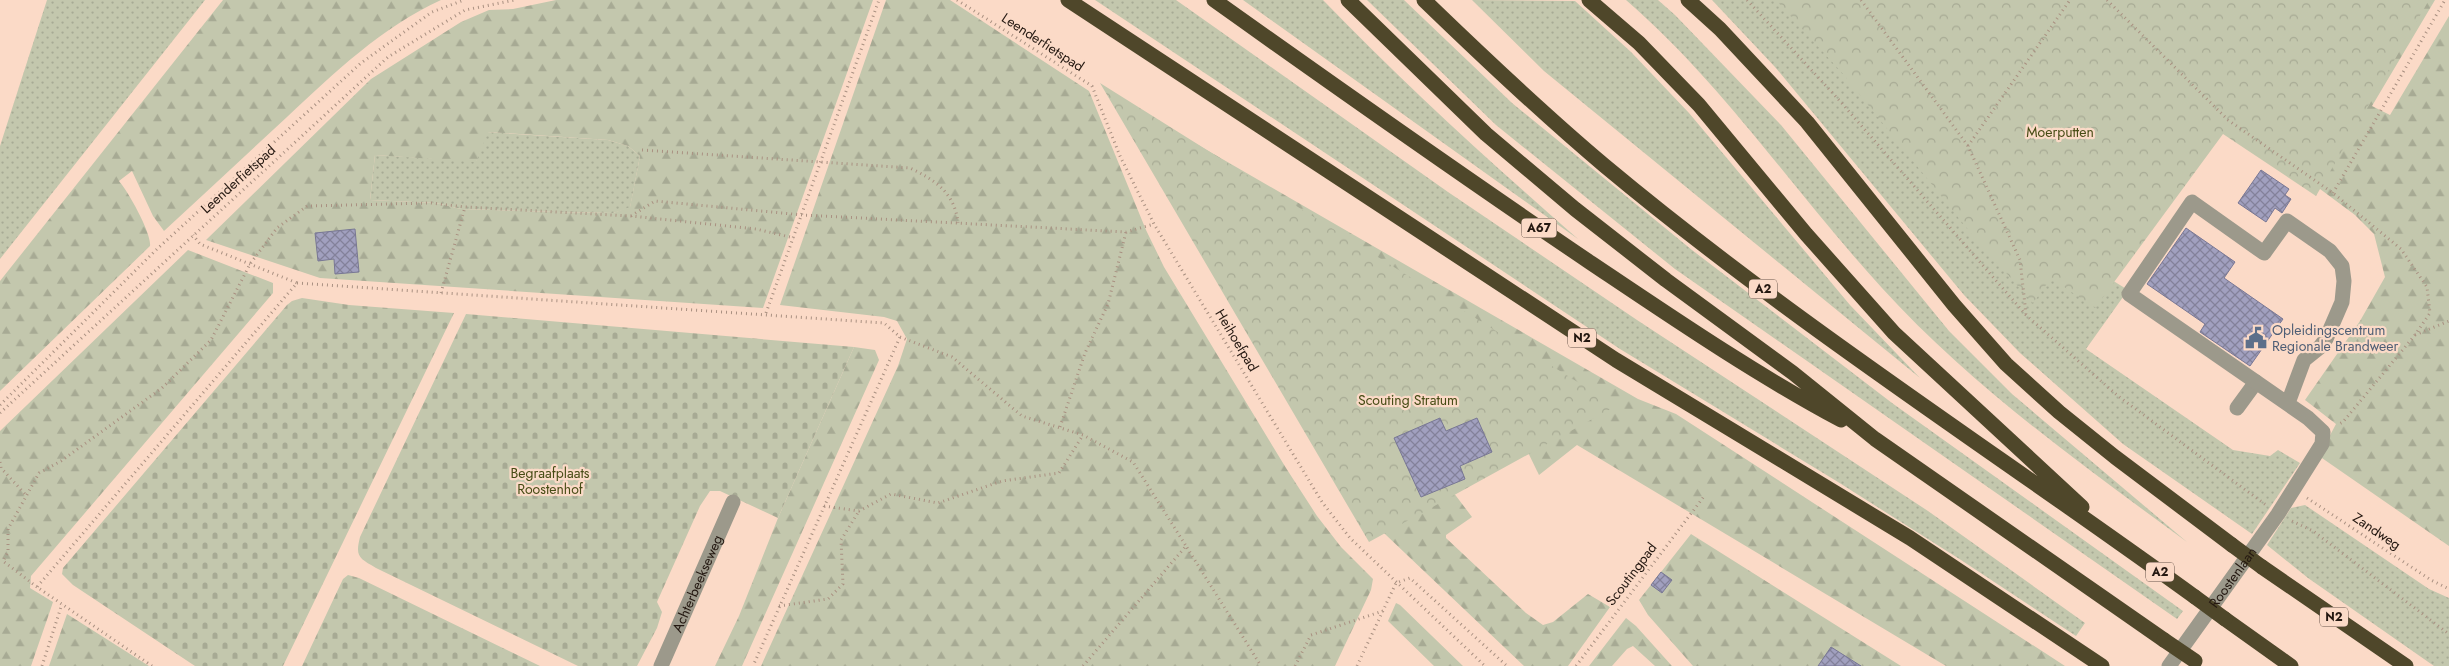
<svg xmlns="http://www.w3.org/2000/svg" width="2449" height="666" font-family="Jost,sans-serif">
  <style>
    .grass { fill: url(#grass-dots) }
    .forest { fill: url(#forest-firs); fill-rule: evenodd }
    .cemetery { fill: url(#cemetery-stones) }
    .park { fill: url(#park-crowns) }
    .building { fill: url(#building-cross-hatch); stroke: #787794 }
    .lines { fill: none; stroke-linecap: round; stroke-linejoin: round }
    .path { stroke: #a99081; stroke-width: 3; stroke-dasharray: 1 4; stroke-linecap: butt }
    .minor { stroke: #9c998b; stroke-width: 15 }
    .highway { stroke: #4f472a; stroke-width: 15 }
    .highway-bridge { stroke: #4f472a; stroke-width: 15 }
    .labels { text-anchor: middle; dominant-baseline: central; stroke-width: 4.5; stroke-linejoin: round; paint-order: stroke }
    .shield { fill: #fbdac7; stroke: #645248; stroke-width: 1 }
    .shield-label { font-size: 12px; font-weight: bold; fill: #241811 }
    .street-label { font-size: 14px; fill: #241811; stroke: #fbdac7 }
    .park-label { font-size: 14px; fill: #464b14; stroke: #fbdac7 }
    .service-label { font-size: 14px; fill: #4e5e75; stroke: #fbdac7; text-anchor: start }
  </style>
  <defs>
    <pattern id="grass-dots" width="8" height="8" patternUnits="userSpaceOnUse" patternTransform="scale(1.25)"><rect width="8" height="8" fill="#c3c7ad"/><path d="M2 2h.1M6 6h.1" fill="none" stroke="#a7aa94" stroke-width="1.8" stroke-linecap="round"/></pattern>
    <pattern id="forest-firs" width="22" height="20" patternUnits="userSpaceOnUse" patternTransform="scale(1.25)"><rect width="22" height="20" fill="#c3c7ad"/><path d="M5 1l3.5 6h-7zM16 11l3.5 6h-7z" fill="#a7aa94"/></pattern>
    <pattern id="cemetery-stones" width="16" height="16" patternUnits="userSpaceOnUse" patternTransform="scale(1.25)"><rect width="16" height="16" fill="#c3c7ad"/><path d="M2 7V4a2 2 0 0 1 4 0v3zM10 15v-3a2 2 0 0 1 4 0v3z" fill="#a7aa94"/></pattern>
    <pattern id="park-crowns" width="20" height="18" patternUnits="userSpaceOnUse" patternTransform="scale(1.25)"><rect width="20" height="18" fill="#c3c7ad"/><path d="M2 6a3 3 0 1 1 6 0M12 15a3 3 0 1 1 6 0" fill="none" stroke="#a7aa94"/></pattern>
    <pattern id="building-cross-hatch" width="8" height="8" patternUnits="userSpaceOnUse" patternTransform="scale(1.25)"><rect width="8" height="8" fill="#a1a0bf"/><path d="M0 0l8 8M0 8l8-8" fill="none" stroke="#83819a"/></pattern>
  </defs>
  <rect width="100%" height="100%" fill="#fbdac7"/>
  <path class="grass" d="M 47,0 L 205,0 L 0,259 L 0,146 Z
    M 1095,0 L 1176,0 L 1448,192 L 1637,320 L 1928,511 L 2085,623 L 2076,636 L 1961,560 L 1838,482 L 1620,349 Z
    M 1243,0 L 1323,0 C 1404,84 1490,162 1578,239 Z
    M 1367,0 L 1404,0 L 1512,103 L 1692,250 L 1892,403 L 2183,611 L 2177,619 L 1675,269 L 1496,125 Z
    M 1472,0 L 1575,1 L 1631,52 L 1689,113 L 1850,305 L 1920,378 L 1544,71 Z
    M 1626,0 L 1658,0 L 1675,15 L 1781,125 L 1949,331 L 2012,394 L 2187,542 C 2081,464 1971,386 1882,288 C 1795,193 1724,85 1626,0 Z
    M 1712,0 L 1778,0 L 2107,277 L 2128,290 L 2086,349 L 2233,450 L 2270,456 L 2278,450 L 2300,463 L 2252,534 L 2123,444 L 2020,353 L 1964,295 L 1775,67 Z
    M 487,132 L 608,140 L 628,146 L 640,156 L 630,208 L 613,213 L 556,212 L 461,209 L 436,203 L 370,200 L 375,155 L 476,161 Z
    M 2305,505 L 2429,589 L 2449,598 L 2449,666 L 2434,666 L 2308,578 L 2267,545 L 2291,508 Z"/>
  <path class="forest" d="M 223,0 L 441,0 C 382,27 334,73 287,117 C 246,155 205,193 164,231 L 153,216 L 132,171 L 119,181 C 128,191 152,234 150,246 L 0,391 L 0,281 Z
    M 556,0 L 873,0 L 763,308 L 320,278 L 206,240 L 371,79 L 461,22 L 489,10 L 513,9 ZM 488,132 L 608,140 L 628,146 L 640,156 L 630,207 L 613,213 L 556,212 L 461,209 L 436,203 L 370,200 L 375,155 L 476,162 Z
    M 886,0 L 950,0 L 1089,91 L 1146,230 L 1164,267 L 1286,468 L 1317,516 L 1341,547 L 1373,579 L 1371,590 L 1335,666 L 761,666 L 898,366 L 907,339 L 897,321 L 884,317 L 780,305 Z
    M 2128,0 L 2435,0 L 2372,106 L 2390,115 L 2449,16 L 2449,546 L 2319,456 L 2336,424 L 2305,400 L 2360,321 L 2385,277 L 2374,234 L 2355,215 L 2234,125 Z
    M 1141,112 L 1638,399 L 1676,414 L 2065,666 L 1946,666 L 1577,445 L 1539,475 L 1521,438 L 1447,484 L 1472,517 L 1446,535 L 1446,538 L 1526,613 L 1543,625 L 1553,622 L 1588,594 L 1610,607 L 1568,666 L 1524,666 L 1366,516 Z
    M 188,250 L 273,283 L 273,293 L 31,576 L 30,588 L 53,602 L 50,611 L 31,666 L 0,666 L 0,431 Z
    M 854,347 L 875,350 L 879,360 L 742,666 L 715,666 L 739,616 L 778,518 Z
    M 1691,534 L 1901,666 L 1693,666 L 1648,615 L 1639,600 Z
    M 1396,603 L 1400,605 L 1463,666 L 1434,666 L 1388,621 Z
    M 67,614 L 149,666 L 49,666 Z
    M 1626,618 L 1636,626 L 1672,666 L 1655,666 L 1633,646 L 1627,649 L 1612,666 L 1589,666 Z"/>
  <path class="cemetery" d="M 302,298 L 349,305 L 454,313 L 283,666 L 195,666 L 73,585 L 62,574 L 63,568 L 287,305 L 292,301 Z
    M 466,314 L 854,347 L 778,518 L 720,491 L 710,491 L 700,506 L 657,602 L 662,612 L 657,628 L 637,666 L 578,666 L 376,568 C 359,558 355,557 360,537 Z
    M 348,575 L 359,578 L 540,666 L 302,666 L 343,579 Z"/>
  <path class="park" d="M 1776,0 L 2429,0 L 2316,196 L 2223,134 L 2095,308 L 2051,278 L 2033,303 L 1974,237 L 1844,75 Z
    M 1100,83 L 1616,406 L 1369,542 Z"/>
  <path class="building" d="M 2261,170 L 2289,189 L 2285,195 L 2291,199 L 2282,213 L 2275,208 L 2266,222 L 2238,203 Z
    M 2186,228 L 2235,262 L 2224,278 L 2283,319 L 2250,366 L 2200,332 L 2205,324 L 2147,284 Z
    M 355,229 L 359,272 L 335,274 L 334,259 L 318,261 L 315,233 Z
    M 1440,418 L 1446,431 L 1477,418 L 1492,452 L 1460,466 L 1465,479 L 1421,497 L 1394,438 Z
    M 1661,572 L 1672,580 L 1662,593 L 1651,585 Z
    M 1831,647 L 1861,666 L 1818,666 Z"/>
  <g class="lines">
    <path class="path" d="M 957,0 L 1092,86 L 1120,156 L 1154,224 L 1322,502 L 1350,538 L 1485,666
      M 1747,0 L 1839,100 L 2026,315 L 2118,396 L 2266,505
      M 1861,0 L 1968,146 L 2020,260 L 2026,314
      M 2107,0 L 2228,120 L 2333,193 L 2401,249 L 2427,287 L 2430,313 L 2415,335 L 2343,422 L 2337,425
      M 1968,146 L 2070,0
      M 642,150 L 910,168 C 935,180 955,193 958,223
      M 2333,193 L 2445,0
      M 631,216 L 655,201 L 803,215 L 1126,232 L 1154,224
      M 297,283 L 884,323 L 900,337 L 753,666
      M 441,293 L 465,207
      M 766,313 L 879,0
      M 2415,335 L 2449,321
      M 900,337 L 952,357 L 1022,416 L 1083,435 L 1133,462 L 1186,546
      M 0,405 L 157,249 L 361,63 L 432,12 L 464,0
      M 0,413 L 388,57 L 465,10 L 515,0
      M 1060,427 L 1085,353 L 1108,304 L 1126,232
      M 0,462 L 1,468 L 25,494
      M 2307,498 L 2431,580 L 2449,589
      M 824,506 L 859,511 L 891,494 L 938,503 L 1002,481 L 1059,473 L 1083,435
      M 2292,521 L 2313,531 L 2449,634
      M 37,587 L 3,561 L 8,552 L 8,529 L 39,473 L 61,461 L 162,388 L 211,340 L 250,264 L 277,228 L 307,206 L 431,203 L 465,207 L 631,216 L 756,229 L 794,238
      M 779,606 L 828,599 L 843,584 L 841,540 L 859,511
      M 42,666 L 62,604
      M 152,666 L 37,587 L 297,283 L 200,244 L 193,235
      M 1083,666 L 1186,546 L 1261,666
      M 1295,666 L 1311,635 L 1383,611
      M 1357,666 L 1396,583 L 1410,578 L 1507,666
      M 1576,666 L 1705,495"/>
    <g class="minor">
      <path d="M 2237,408 L 2256,382"/>
      <path id="s1" d="M 661,666 L 733,502"/>
      <path id="s2" d="M 2169,666 L 2278,514 L 2322,444 L 2323,432 L 2308,418 L 2129,294 L 2192,202 L 2264,253 L 2287,221 L 2330,251 L 2342,266 L 2344,281 L 2342,302 L 2326,339 L 2319,348 L 2304,360 L 2288,403"/>
    </g>
    <path class="highway" d="M 1068,0 L 1616,360 L 1910,538 L 2102,666
      M 1214,0 C 1339,89 1464,177 1591,263 C 1673,318 1755,374 1841,420
      M 1348,0 L 1486,134 L 1575,209 L 1666,280 L 1793,373 L 1875,439 L 2164,640
      M 1424,0 C 1483,57 1542,113 1605,166 C 1792,322 1998,454 2195,597
      M 1589,0 L 1639,43 L 1699,105 L 1806,234 L 1894,333 L 2082,507
      M 1688,0 L 1720,29 L 1807,122 L 1954,305 L 2006,364 L 2059,412 L 2115,457 L 2232,545
      M 2262,567 L 2406,666
      M 2225,619 L 2291,666"/>
    <path class="highway-bridge" d="M 2232,545 L 2262,567
      M 2195,597 L 2225,619
      M 2164,640 L 2195,661"/>
  </g>
  <defs>
    <g id="civic-bare" transform="scale(1.725)"><path d="M-.6-6.5H3V-4.5H.6V-3L4-1V1h2V6H-6V1h2V-1L-.6-3ZM-1.2 2.5V6h2.4V2.5Z" fill="#5c6f8a" stroke="#fbdac7" stroke-width="2.5" paint-order="stroke"/></g>
  </defs>
  <g fill-rule="evenodd">
    <use href="#civic-bare" x="2256" y="338"/>
  </g>
  <g class="labels">
    <g class="shield">
      <rect x="1521.5" y="218.5" width="35" height="19" rx="4"/>
      <rect x="1749" y="279.5" width="28" height="19" rx="4"/>
      <rect x="1568" y="328.5" width="28" height="19" rx="4"/>
      <rect x="2146" y="562.5" width="28" height="19" rx="4"/>
      <rect x="2320" y="607.5" width="28" height="19" rx="4"/>
    </g>
    <g class="shield-label">
      <text x="1539" y="228">A67</text>
      <text x="1763" y="289">A2</text>
      <text x="1582" y="338">N2</text>
      <text x="2160" y="572">A2</text>
      <text x="2334" y="617">N2</text>
    </g>
    <g class="street-label">
      <text transform="translate(1043 42) rotate(33)">Leenderfietspad</text>
      <text transform="translate(238 179) rotate(-42)">Leenderfietspad</text>
      <text transform="translate(1237 340) rotate(59)">Heihoefpad</text>
      <text transform="translate(2377 531) rotate(34)">Zandweg</text>
      <text transform="translate(1631 574) rotate(-53)">Scoutingpad</text>
      <text stroke="none"><textPath href="#s2" startOffset="109">Roostenlaan</textPath></text>
      <text stroke="none"><textPath href="#s1" startOffset="90">Achterbeekseweg</textPath></text>
    </g>
    <g class="park-label">
      <text x="2060" y="132">Moerputten</text>
      <text x="1408" y="400">Scouting Stratum</text>
      <text x="550" y="473">Begraafplaats<tspan x="550" dy="16">Roostenhof</tspan></text>
    </g>
    <g class="service-label">
      <text x="2272" y="330">Opleidingscentrum<tspan x="2272" dy="16">Regionale Brandweer</tspan></text>
    </g>
  </g>
</svg>
